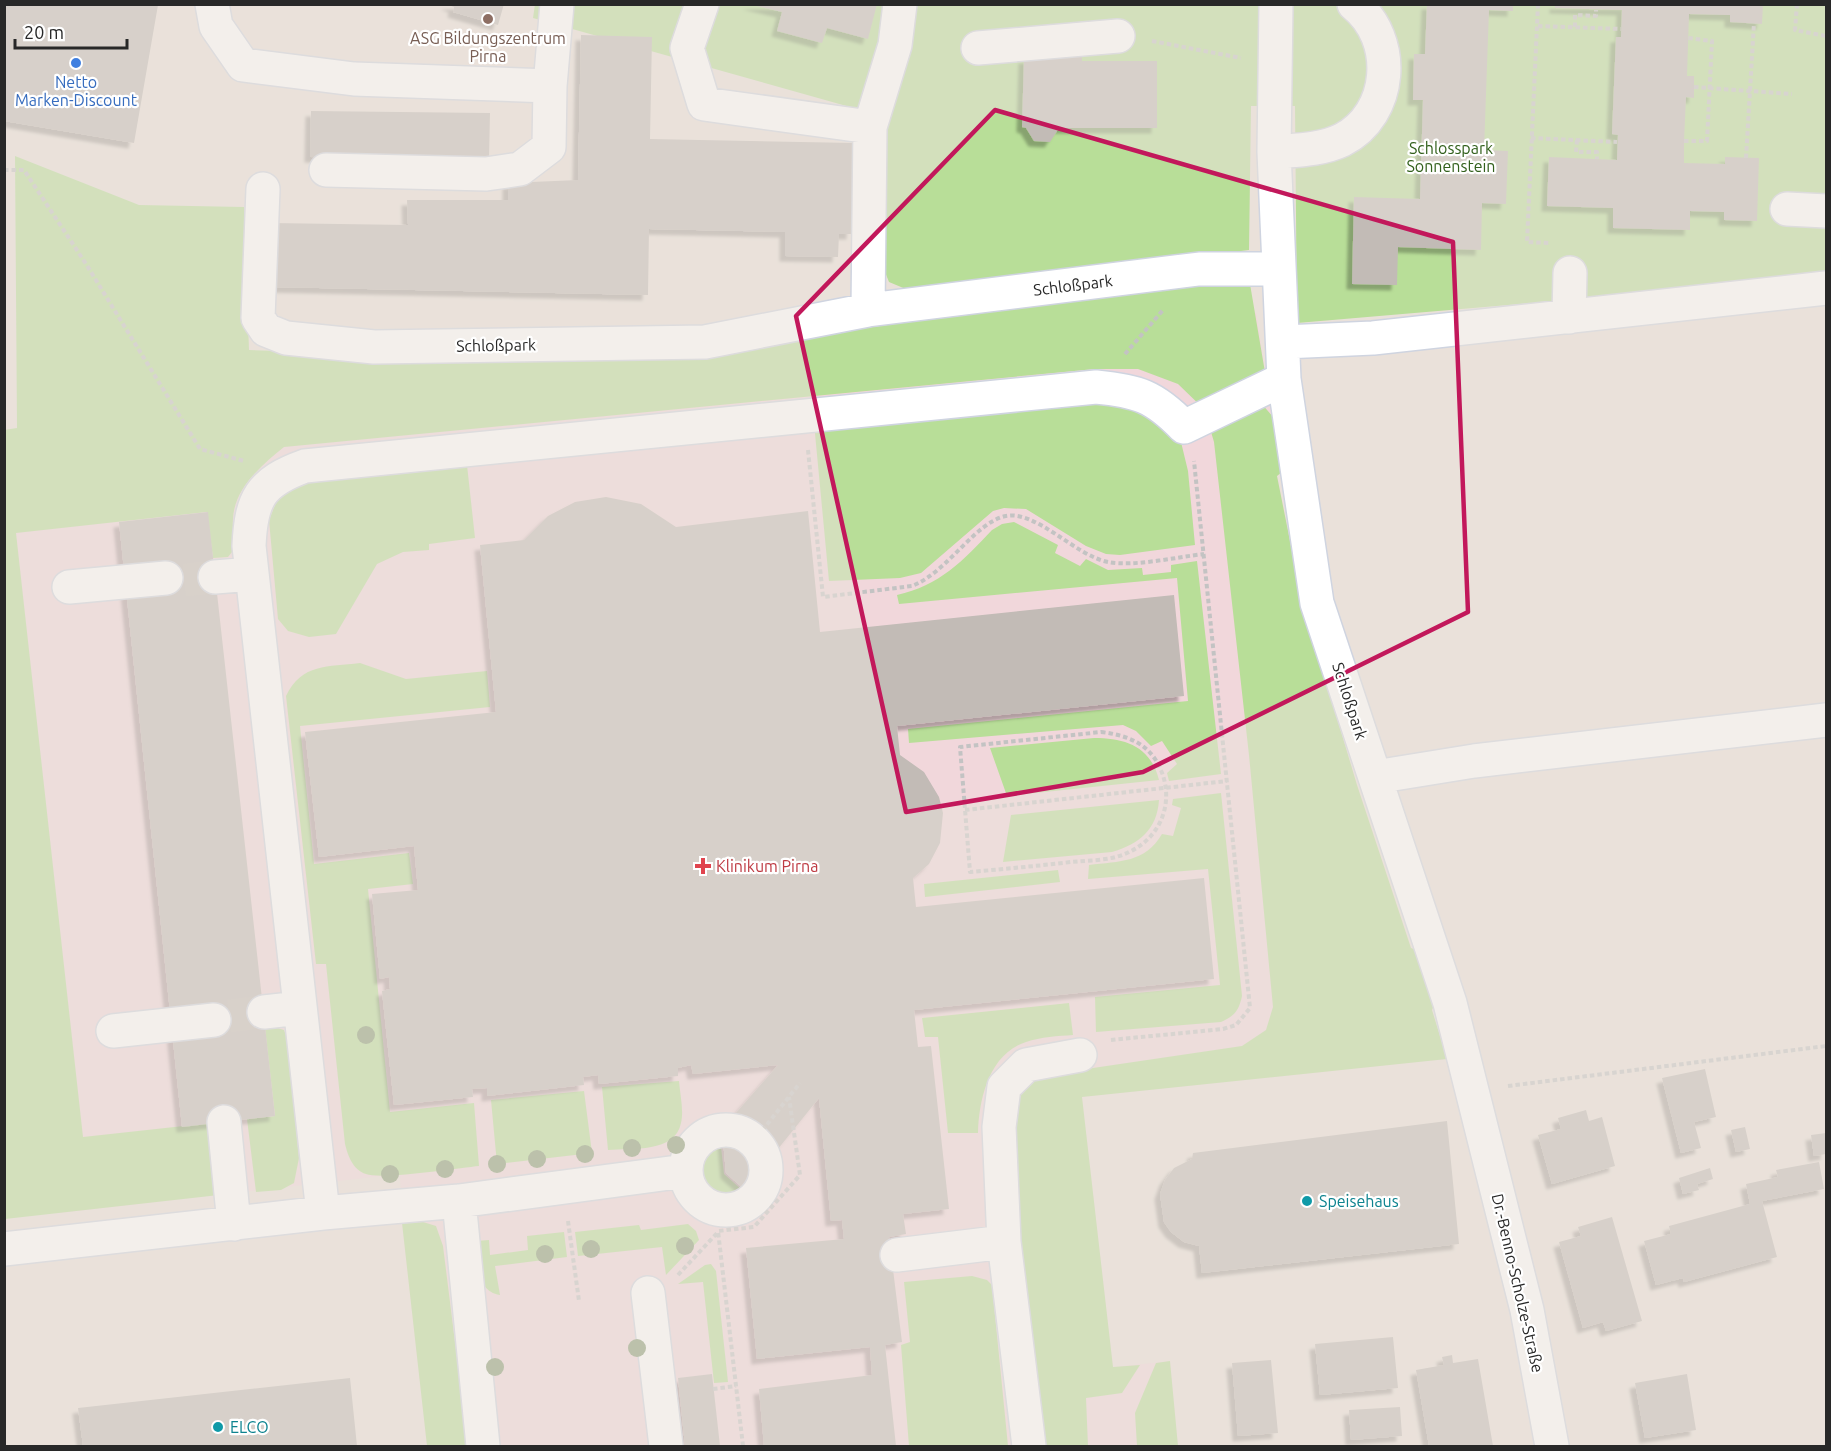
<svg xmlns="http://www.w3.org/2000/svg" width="1831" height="1451" font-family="Ubuntu,sans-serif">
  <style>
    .medical { fill: #f1d7db }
    .green { fill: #b8de98 }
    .building { fill: #c2bbb6; filter: url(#shadow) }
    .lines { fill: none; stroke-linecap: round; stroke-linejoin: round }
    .minor-tunnel { stroke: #c3bcb6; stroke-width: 33; stroke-dasharray: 33 16; stroke-linecap: butt }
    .minor-casing { stroke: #cfd4e0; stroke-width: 36 }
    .path { stroke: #c3c3c3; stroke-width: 4; stroke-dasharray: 4.5 3; stroke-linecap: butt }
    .minor { stroke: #fff; stroke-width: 33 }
    .tree { fill: #859a72 }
    .marked { fill: none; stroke: #c2185b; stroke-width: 4.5; stroke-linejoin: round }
    .education-dot { fill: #8d6e63; stroke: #fff; stroke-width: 2 }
    .shop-dot { fill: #3f7fe0; stroke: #fff; stroke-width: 2 }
    .health-dot { fill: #e0444e; stroke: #fff; stroke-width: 2 }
    .culture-dot { fill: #0f9aa8; stroke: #fff; stroke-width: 2 }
    .labels { text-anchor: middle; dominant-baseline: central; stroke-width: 4.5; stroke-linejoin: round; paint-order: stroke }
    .education-label { font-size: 16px; fill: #785e54; stroke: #fff }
    .shop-label { font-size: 16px; fill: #366cbe; stroke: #fff }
    .park-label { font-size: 16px; fill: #32601c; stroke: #fff }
    .street-label { font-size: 16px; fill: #282828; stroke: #fff }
    .health-label { font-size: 16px; fill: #be3a42; stroke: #fff; text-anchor: start }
    .culture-label { font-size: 16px; fill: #0d838f; stroke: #fff; text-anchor: start }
  </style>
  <defs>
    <filter id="shadow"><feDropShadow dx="-5.5" dy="5.5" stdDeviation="1.5" flood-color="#0004"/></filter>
  </defs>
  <rect width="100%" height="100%" fill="#eae1da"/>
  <path class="medical" d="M 1256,313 L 1267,384 L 1288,467 L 1277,476 L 1302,601 L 1357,785 L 1447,1059 L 1082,1097 L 1113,1367 L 1170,1361 L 1178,1446 L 427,1446 L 402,1223 L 400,1174 L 61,1213 L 4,430 Z"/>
  <path class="green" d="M 535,4 L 1826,5 L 1826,278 L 1297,323 L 1295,106 L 1251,106 L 1249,250 L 913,292 L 889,282 L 879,257 L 882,116 L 533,18 Z
    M 15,156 L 139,205 L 244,207 L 249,350 L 373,354 L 704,351 L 1197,281 L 1250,284 L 1267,384 L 1208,413 L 1178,384 L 1138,369 L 1095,369 L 284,447 C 263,464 234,488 233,519 C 232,528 235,538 236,547 L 228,557 L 213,558 L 207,512 L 16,533 L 83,1137 L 211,1123 L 219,1195 L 5,1219 L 4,430 L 17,428 Z
    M 1127,393 L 1181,442 L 1188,471 L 1195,545 L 1120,555 L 1106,554 L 1086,546 L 1026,509 L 1004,508 L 993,511 L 921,573 L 900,578 L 829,581 L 814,423 Z
    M 1261,403 L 1274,418 L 1288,467 L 1277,476 L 1302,601 L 1357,785 L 1411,948 L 1425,953 L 1439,995 L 1432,1010 L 1447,1059 L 1082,1097 L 1113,1367 L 1140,1365 L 1122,1393 L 1086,1398 L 1088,1446 L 1042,1446 L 1009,1124 L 1015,1097 L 1032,1077 L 1242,1046 L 1266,1030 L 1273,1007 L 1249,755 L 1214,442 L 1209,425 Z
    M 467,465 L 475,538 L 429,544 L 429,550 L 403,552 L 377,564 L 336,634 L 309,637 L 288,631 L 278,619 L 269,520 L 277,500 L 293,486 L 309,482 Z
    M 1014,522 L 1058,545 L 1055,553 L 1080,566 L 1086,559 L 1108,570 L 1142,568 L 1143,575 L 1171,572 L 1171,565 L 1197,561 L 1221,774 L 1169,781 L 1167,773 L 1177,764 L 1162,741 L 1151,746 L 1136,731 L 1123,725 L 909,743 L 908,729 L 1188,701 L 1177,578 L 899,604 L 897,595 C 939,586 964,560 992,530 L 1002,524 Z
    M 360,663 L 406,679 L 487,671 L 490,707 L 300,726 L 314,864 L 409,853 L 413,884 L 368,889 L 390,1112 L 474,1103 L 479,1166 C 458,1168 381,1180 366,1174 C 353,1170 348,1156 345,1144 L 326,964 L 316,964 L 286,696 C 302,663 328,667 360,663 Z
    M 1094,738 C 1126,738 1151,747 1159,780 L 1007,796 L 990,748 Z
    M 1221,793 L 1242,996 C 1239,1010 1235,1016 1221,1022 L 1096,1032 L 1095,997 L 1220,985 L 1208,869 L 1088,879 L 1089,865 C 1120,861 1145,863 1162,834 L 1173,836 L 1181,808 L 1172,805 L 1173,799 Z
    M 1159,800 C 1157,830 1139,844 1112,852 L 1003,862 L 1011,815 Z
    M 1058,870 L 1060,882 L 925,897 L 924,884 Z
    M 1069,1003 L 1073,1035 C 1058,1036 1041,1037 1026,1042 C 989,1054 979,1099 978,1133 L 948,1133 L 938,1037 L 925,1037 L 922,1018 Z
    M 274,1027 L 284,1030 L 287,1038 L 299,1158 L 294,1183 L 281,1190 L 256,1192 L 247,1119 L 275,1116 L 265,1028 Z
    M 679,1081 C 680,1094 684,1111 681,1123 C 675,1153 632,1148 608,1150 L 602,1087 Z
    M 584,1091 L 592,1153 L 497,1164 L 491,1100 Z
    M 721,1147 L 724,1174 L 742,1190 C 707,1216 679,1160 721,1147 Z
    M 423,1222 L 436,1226 L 443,1246 L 468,1446 L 427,1446 L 402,1223 Z
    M 688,1224 L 696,1231 L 699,1240 L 666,1275 L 662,1247 L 578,1256 L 575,1232 L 639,1225 L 641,1230 Z
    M 564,1232 L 567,1257 L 495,1266 L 500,1295 C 475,1291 479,1262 476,1241 L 489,1240 L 490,1255 L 528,1250 L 527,1236 Z
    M 711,1264 L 716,1271 L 728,1382 L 714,1383 L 703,1282 L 678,1284 L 705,1265 Z
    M 972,1276 L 987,1280 L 992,1285 L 1008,1446 L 909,1446 L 901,1345 L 910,1342 L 904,1282 Z
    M 1170,1361 L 1178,1446 L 1137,1446 L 1135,1413 L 1156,1363 Z"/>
  <path class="building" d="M 446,4 L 504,4 L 498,25 L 453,12 L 454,7 Z
    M 748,4 L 877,4 L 868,39 L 827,28 L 822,43 L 777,31 L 782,12 Z
    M 1427,4 L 1513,4 L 1513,11 L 1489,10 L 1484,150 L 1508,151 L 1506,204 L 1482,203 L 1481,250 L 1398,247 L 1397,285 L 1352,284 L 1354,197 L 1420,199 L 1423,100 L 1413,100 L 1414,54 L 1425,54 Z
    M 1555,4 L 1763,4 L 1762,24 L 1730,22 L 1730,15 L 1689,14 L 1687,76 L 1694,76 L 1694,98 L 1686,97 L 1684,141 L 1684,163 L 1725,164 L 1725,157 L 1759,158 L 1757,221 L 1724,220 L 1724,212 L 1690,211 L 1690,230 L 1613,228 L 1613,208 L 1547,206 L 1549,157 L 1617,160 L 1618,135 L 1612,134 L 1616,37 L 1621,37 L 1622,10 L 1555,8 Z
    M 4,5 L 158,5 L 134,143 L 4,121 Z
    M 581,35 L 652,37 L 650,139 L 855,143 L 852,234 L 839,234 L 838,257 L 785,256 L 785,232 L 649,229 L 648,295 L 270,287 L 271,223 L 408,225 L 407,200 L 508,200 L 508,183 L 578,180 Z
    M 1059,52 L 1082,52 L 1082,61 L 1157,61 L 1157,128 L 1059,128 L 1050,142 L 1034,141 L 1026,128 L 1022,127 L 1024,58 L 1058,58 Z
    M 311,111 L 490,113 L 489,159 L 310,157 Z
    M 606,497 L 641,504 L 676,527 L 808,511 L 820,632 L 1174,595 L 1184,696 L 897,726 L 900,755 L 924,772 L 939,797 L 943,813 L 940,843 L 929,864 L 913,878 L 916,907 L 1204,878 L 1214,979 L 914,1010 L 918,1047 L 931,1046 L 949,1209 L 903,1214 L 906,1234 L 889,1237 L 902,1342 L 885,1345 L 896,1446 L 764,1446 L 759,1389 L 872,1375 L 870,1347 L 757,1359 L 746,1248 L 844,1239 L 842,1220 L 831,1221 L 819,1098 L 745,1190 L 726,1173 L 722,1129 L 778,1065 L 693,1074 L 691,1065 L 678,1068 L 678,1076 L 599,1084 L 598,1075 L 583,1077 L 584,1085 L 487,1096 L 487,1088 L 472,1089 L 473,1097 L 394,1105 L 382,991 L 390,989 L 389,977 L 380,979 L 372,894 L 418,890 L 414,846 L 319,857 L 305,732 L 496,712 L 480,545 L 524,540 L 548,516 L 575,502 Z
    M 208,512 L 275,1116 L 182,1127 L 119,522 Z
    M 1705,1069 L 1716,1117 L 1694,1122 L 1701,1148 L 1681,1153 L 1662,1078 Z
    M 1586,1110 L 1589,1121 L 1602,1117 L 1615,1166 L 1552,1184 L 1538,1135 L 1561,1129 L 1558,1118 Z
    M 1447,1121 L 1459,1244 L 1202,1273 L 1199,1246 L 1184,1242 L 1171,1232 L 1164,1222 L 1160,1194 L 1165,1180 L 1174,1168 L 1192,1159 L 1193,1153 Z
    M 1745,1127 L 1750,1149 L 1736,1152 L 1731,1130 Z
    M 1826,1133 L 1826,1154 L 1814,1156 L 1811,1135 Z
    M 1819,1162 L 1824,1189 L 1762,1201 L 1777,1257 L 1684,1282 L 1683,1278 L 1656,1285 L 1644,1241 L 1671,1234 L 1669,1226 L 1750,1204 L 1746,1184 L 1778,1177 L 1776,1170 Z
    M 1710,1168 L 1713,1179 L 1697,1184 L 1699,1190 L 1683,1194 L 1679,1178 Z
    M 1612,1217 L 1642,1321 L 1606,1331 L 1603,1322 L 1583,1328 L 1559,1242 L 1581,1236 L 1578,1227 Z
    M 1393,1337 L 1398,1388 L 1320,1395 L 1315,1344 Z
    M 1452,1355 L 1453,1363 L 1478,1359 L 1493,1446 L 1429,1446 L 1416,1370 L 1444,1365 L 1442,1357 Z
    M 1271,1360 L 1278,1433 L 1238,1436 L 1232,1363 Z
    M 712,1374 L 720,1446 L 685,1446 L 678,1378 Z
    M 1687,1374 L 1696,1430 L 1645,1438 L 1635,1383 Z
    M 350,1378 L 357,1446 L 83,1446 L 78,1408 Z
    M 1400,1407 L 1402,1436 L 1351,1440 L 1349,1410 Z"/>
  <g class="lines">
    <path class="minor-tunnel" d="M 184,580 L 215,577
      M 229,1016 L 264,1012"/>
    <g class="minor-casing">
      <path id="minor" d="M 212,4 L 216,26 L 243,65 L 354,79 L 550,86
        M 702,4 L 687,48 L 704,104 L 870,127
        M 1276,4 L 1274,152 L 1284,379 L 1317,603 L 1450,1003 L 1527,1310 L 1552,1446
        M 978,48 L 1118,36
        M 1274,152 C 1297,150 1321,150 1342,140 C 1393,114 1398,39 1354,4
        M 326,170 L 486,174 L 520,169 L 549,147 L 550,86 L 557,4
        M 263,189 L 258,318 L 266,330 L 286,338 L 374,347 L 705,342 L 868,310 L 1199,269 L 1279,269
        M 1787,209 L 1826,211
        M 868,310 L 870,127 L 895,45 L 900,4
        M 1569,317 L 1570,273
        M 1284,342 L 1373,338 L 1826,288
        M 215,577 L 252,574
        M 69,587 L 166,578
        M 1375,777 L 1474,761 L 1826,720
        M 264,1012 L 300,1008
        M 113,1031 L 214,1020
        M 224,1122 L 234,1224
        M686 1170a40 40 0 1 1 80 0a40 40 0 1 1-80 0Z
        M 459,1201 L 483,1446
        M 323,1213 L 249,546 C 251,499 260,482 305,466 L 1096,387 C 1138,391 1154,396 1184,427 L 1284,379
        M 4,1249 L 323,1213 L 459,1201 L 685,1171
        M 897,1255 L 1004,1242
        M 648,1293 L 666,1446
        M 1029,1446 L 1004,1242 L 999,1127 L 1004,1087 L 1026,1065 L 1080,1055"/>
    </g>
    <path class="path" d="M 1538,4 L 1527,242 L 1550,243
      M 1797,4 L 1795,30 L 1826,36
      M 1538,26 L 1621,29
      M 1575,27 L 1575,15 L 1596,16 L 1596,10
      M 1152,41 L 1241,58
      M 1694,87 L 1792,94
      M 1531,138 L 1617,142
      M 1577,140 L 1576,152 L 1597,152 L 1597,159
      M 1684,141 L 1707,141 L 1712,41 L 1688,38
      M 1746,158 L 1754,23
      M 4,170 L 24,170 L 86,264 L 200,449 L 244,461
      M 1125,354 L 1163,310
      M 808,450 L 823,597 L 912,586 C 948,572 975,522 1006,516 C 1036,510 1076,556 1108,562 C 1134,567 1177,557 1204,554
      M 1101,732 C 1126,735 1149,743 1160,768 C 1175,800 1162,837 1129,852 C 1112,861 1090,860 1071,862 C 1037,866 1004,869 970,872 L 960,747 Z
      M 965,810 L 1227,781
      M 1111,1040 L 1223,1029 L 1236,1025 L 1250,1008 L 1194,461
      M 1508,1086 L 1826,1046
      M 753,1142 L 800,1083
      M 568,1221 L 579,1301
      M 678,1275 L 718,1232
      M 713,1389 L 736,1386
      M 743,1446 L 718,1231 L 754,1227 L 800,1175 L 789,1097"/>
    <use href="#minor" class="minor"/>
  </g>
  <g class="tree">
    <circle cx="366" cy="1035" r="9"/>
    <circle cx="676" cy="1145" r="9"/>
    <circle cx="632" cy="1148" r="9"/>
    <circle cx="585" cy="1154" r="9"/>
    <circle cx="537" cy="1159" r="9"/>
    <circle cx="497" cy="1164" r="9"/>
    <circle cx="445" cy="1169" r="9"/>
    <circle cx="390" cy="1174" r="9"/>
    <circle cx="685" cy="1246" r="9"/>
    <circle cx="591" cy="1249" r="9"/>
    <circle cx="545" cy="1254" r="9"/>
    <circle cx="637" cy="1348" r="9"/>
    <circle cx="495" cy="1367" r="9"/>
  </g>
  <path d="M0 0H1831V1451H0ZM 995,110 L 1453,242 L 1468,612 L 1143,772 L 906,812 L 796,316 Z" fill="#eae1da" fill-opacity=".55" fill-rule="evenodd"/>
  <path class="marked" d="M 995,110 L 1453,242 L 1468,612 L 1143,772 L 906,812 L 796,316 Z"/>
  <circle class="education-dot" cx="488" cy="19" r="6"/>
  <circle class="shop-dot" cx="76" cy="63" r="6"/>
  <path class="health-dot" d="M700 857h6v6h6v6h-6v6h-6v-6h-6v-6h6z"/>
  <g class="culture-dot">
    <circle cx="1307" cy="1201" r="6"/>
    <circle cx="218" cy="1427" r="6"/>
  </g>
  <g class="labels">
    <g class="education-label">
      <text x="488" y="38">ASG Bildungszentrum<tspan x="488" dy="18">Pirna</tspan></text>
    </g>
    <g class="shop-label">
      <text x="76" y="82">Netto<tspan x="76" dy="18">Marken-Discount</tspan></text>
    </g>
    <g class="park-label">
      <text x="1451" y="148">Schlosspark<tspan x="1451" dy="18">Sonnenstein</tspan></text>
    </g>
    <g class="street-label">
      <text transform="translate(1073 285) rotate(-7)">Schloßpark</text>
      <text transform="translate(496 345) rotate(-1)">Schloßpark</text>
      <text transform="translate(1350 701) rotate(72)">Schloßpark</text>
      <text transform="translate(1518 1283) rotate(77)">Dr.-Benno-Scholze-Straße</text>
    </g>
    <g class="health-label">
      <text x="716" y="866">Klinikum Pirna</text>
    </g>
    <g class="culture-label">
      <text x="1319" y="1201">Speisehaus</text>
      <text x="230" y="1427">ELCO</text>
    </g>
  </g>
  <rect width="1831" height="1451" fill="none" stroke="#282828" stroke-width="12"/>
  <path d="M15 39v9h112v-9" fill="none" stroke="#282828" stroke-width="3"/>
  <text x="24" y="39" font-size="18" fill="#282828" stroke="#ffffff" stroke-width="4.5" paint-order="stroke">20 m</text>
</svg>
